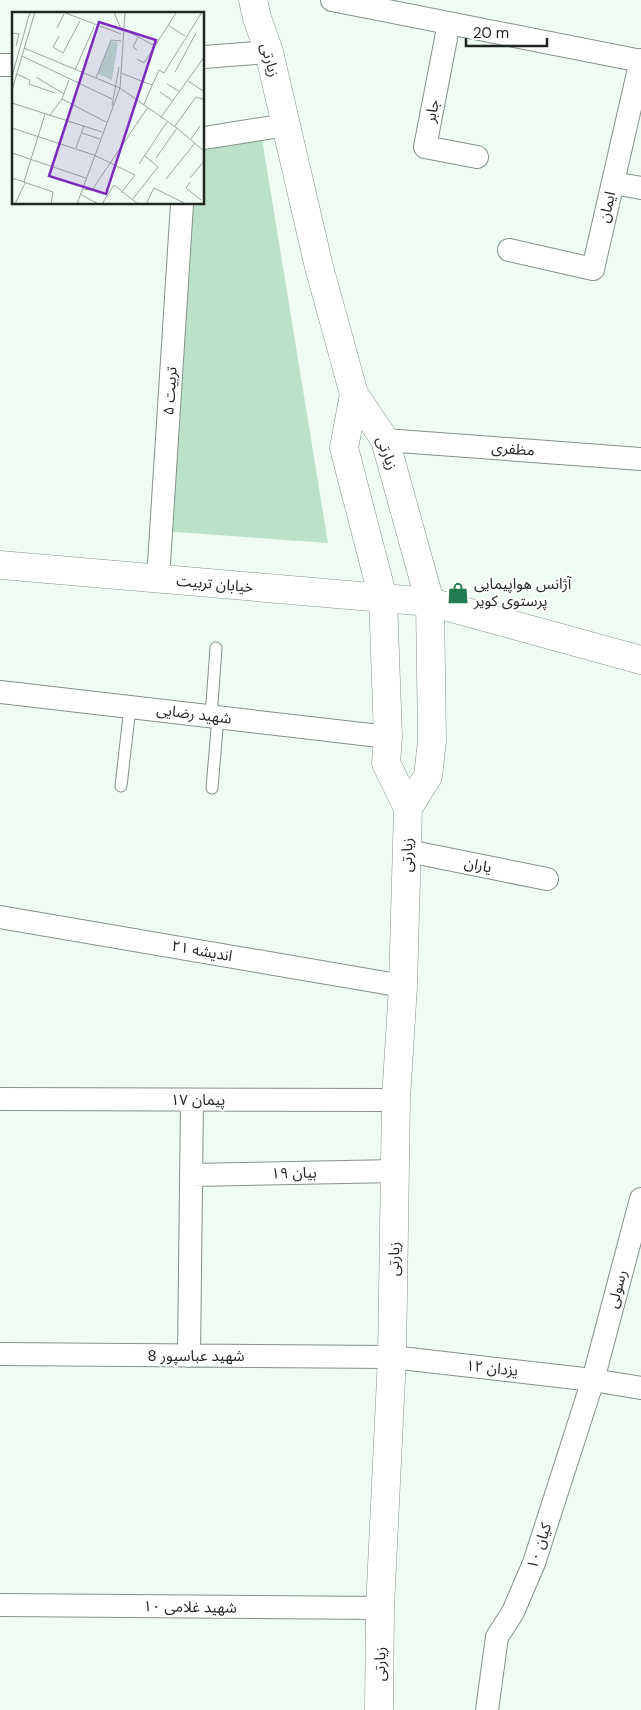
<svg xmlns="http://www.w3.org/2000/svg" width="641" height="1710" font-family="'DM Sans','Noto Sans Arabic',sans-serif">
  <style>
    .green { fill: #bce1ca }
    .lines { fill: none; stroke-linecap: round; stroke-linejoin: round }
    .service-casing { stroke: #849189; stroke-width: 13 }
    .minor-casing { stroke: #849189; stroke-width: 24 }
    .tertiary-casing { stroke: #849189; stroke-width: 29 }
    .service { stroke: #fff; stroke-width: 11 }
    .minor { stroke: #fff; stroke-width: 22 }
    .tertiary { stroke: #fff; stroke-width: 28 }
    .labels { text-anchor: middle; dominant-baseline: central; stroke-width: 4.5; stroke-linejoin: round; paint-order: stroke }
    .street-label { font-size: 15px; fill: #222724; stroke: #fff }
    .poi-label { font-size: 15px; fill: #222724; stroke: #fff; text-anchor: start }
    .inset-road { fill: none; stroke: #9ca7a0; stroke-width: 1 }
    .view { fill: #7b2cbf; fill-opacity: 0.15; stroke: #7b2cbf; stroke-width: 2.5 }
    .inset-edge { fill: none; stroke: #222724; stroke-width: 2.5 }
  </style>
  <rect width="100%" height="100%" fill="#eefcf3"/>
  <path class="green" d="M 262,139 L 328,543 L 161,531 L 182,204 L 204,204 L 204,149 Z"/>
  <g class="lines">
    <g class="service-casing">
      <path id="service" d="M 211,717 L 216,648
        M 121,786 L 130,707
        M 212,788 L 218,717"/>
    </g>
    <g class="minor-casing">
      <path id="minor" d="M 332,0 L 641,61
        M 449,23 L 425,147 L 477,157
        M 204,57 L 269,52
        M 0,65 L 14,65
        M 204,138 L 286,125
        M 613,183 L 641,188
        M 509,250 L 593,269 L 641,60
        M 385,440 L 641,459
        M 158,579 L 182,204
        M 0,692 L 388,737
        M 408,851 L 547,879
        M 0,917 L 403,986
        M 0,1099 L 396,1100
        M 191,1175 L 396,1171
        M 0,1354 L 392,1357 L 593,1380 L 641,1388
        M 189,1356 L 192,1100
        M 0,1605 L 380,1608
        M 487,1710 L 497,1637 L 513,1612 L 534,1563 L 593,1380 L 641,1199"/>
    </g>
    <g class="tertiary-casing">
      <path id="tertiary" d="M 253,0 L 257,18 L 269,52 L 319,267 L 354,394 L 385,440 L 430,602 L 432,741 L 428,776 L 408,808
        M 354,394 L 344,448 L 383,598 L 388,737 L 386,763 L 408,808 L 403,986 L 396,1100 L 392,1357 L 380,1608 L 379,1710
        M 0,565 L 430,602 L 641,660"/>
    </g>
    <use href="#service" class="service"/>
    <use href="#minor" class="minor"/>
    <use href="#tertiary" class="tertiary"/>
  </g>
  <defs>
    <g id="shop-bare" transform="scale(1.725)"><path d="M-5-2.5h2.3a2.7 3.5 0 0 1 5.4 0H5L5.5 6h-11ZM-1.5-2.5h3a1.5 2.3 0 0 0-3 0Z" fill="#227c51" stroke="#fff" stroke-width="2.5" paint-order="stroke"/></g>
  </defs>
  <g fill-rule="evenodd">
    <use href="#shop-bare" x="458" y="593"/>
  </g>
  <g class="labels">
    <g class="street-label">
      <text transform="translate(270 60) rotate(75)">زیارتی</text>
      <text transform="translate(432 111) rotate(-79)">جابر</text>
      <text transform="translate(607 207) rotate(-77)">ایمان</text>
      <text transform="translate(170 391) rotate(-86)">تربیت ۵</text>
      <text transform="translate(513 449) rotate(4)">مظفری</text>
      <text transform="translate(387 453) rotate(70)">زیارتی</text>
      <text transform="translate(215 584) rotate(5)">خیابان تربیت</text>
      <text transform="translate(194 714) rotate(7)">شهید رضایی</text>
      <text transform="translate(407 855) rotate(-89)">زیارتی</text>
      <text transform="translate(478 865) rotate(11)">یاران</text>
      <text transform="translate(202 951) rotate(10)">اندیشه ۲۱</text>
      <text x="198" y="1100">پیمان ۱۷</text>
      <text transform="translate(294 1173) rotate(-1)">بیان ۱۹</text>
      <text transform="translate(394 1259) rotate(-89)">زیارتی</text>
      <text transform="translate(617 1289) rotate(-75)">رسولی</text>
      <text x="196" y="1356">شهید عباسپور 8</text>
      <text transform="translate(492 1368) rotate(6)">یزدان ۱۲</text>
      <text transform="translate(539 1546) rotate(-71)">کیان ۱۰</text>
      <text transform="translate(190 1607) rotate(1)">شهید غلامی ۱۰</text>
      <text transform="translate(380 1664) rotate(-89)">زیارتی</text>
    </g>
    <g class="poi-label">
      <text x="474" y="584">آژانس هواپیمایی<tspan x="474" dy="17">پرستوی کویر</tspan></text>
    </g>
  </g>
  <g transform="translate(12 12)">
    <rect width="192" height="192" fill="#eefcf3"/>
    <path d="M 99,29 L 106,30 L 100,68 L 86,62 Z" fill="#bce1ca"/>
    <path class="inset-road" d="M 51,0 L 109,22M 102,0 L 109,17M 156,13 L 173,24M 45,16 L 52,2M 110,16 L 143,34M 0,21 L 7,22 L 4,34M 47,24 L 41,35 L 51,41 L 68,9M 12,36 L 108,76 L 165,116 L 193,140M 125,38 L 121,35 L 126,25M 10,44 L 100,87M 125,47 L 132,51 L 164,1M 63,58 L 82,15M 163,60 L 184,21M 109,61 L 140,73M 5,62 L 18,68 L 17,72 L 43,81M 0,64 L 18,0M 24,65 L 52,82M 84,66 L 99,28 L 109,29M 176,69 L 193,80M 155,72 L 168,80M 0,78 L 23,0M 148,80 L 161,89M 50,87 L 94,110M 0,91 L 90,120M 132,92 L 147,58 L 152,61 L 190,0M 100,94 L 107,55M 38,103 L 50,87 L 57,68M 149,105 L 193,44M 163,114 L 184,85 L 193,88M 0,116 L 82,143 L 123,163 L 109,181M 70,121 L 88,127M 179,127 L 188,114M 64,136 L 72,114M 0,141 L 74,166M 144,146 L 165,116M 127,152 L 155,110M 0,166 L 41,180 L 39,192M 178,166 L 193,148M 154,167 L 183,131M 12,170 L 33,102M 178,170 L 174,176 L 189,188M 70,177 L 80,178 L 136,95M 68,182 L 86,192M 120,188 L 146,155 L 133,144M 3,192 L 13,171M 65,192 L 108,76 L 113,0M 90,192 L 102,173 L 126,192M 134,192 L 142,176 L 174,192"/>
    <path class="view" d="M 87,10 L 144,28 L 94,182 L 37,164 Z"/>
    <rect width="192" height="192" class="inset-edge"/>
  </g>
  <path d="M466 38v8h81v-8" fill="none" stroke="#222724" stroke-width="2.5"/>
  <text x="473" y="38" font-size="15" fill="#222724" stroke="#ffffff" stroke-width="4" paint-order="stroke">20 m</text>
</svg>
